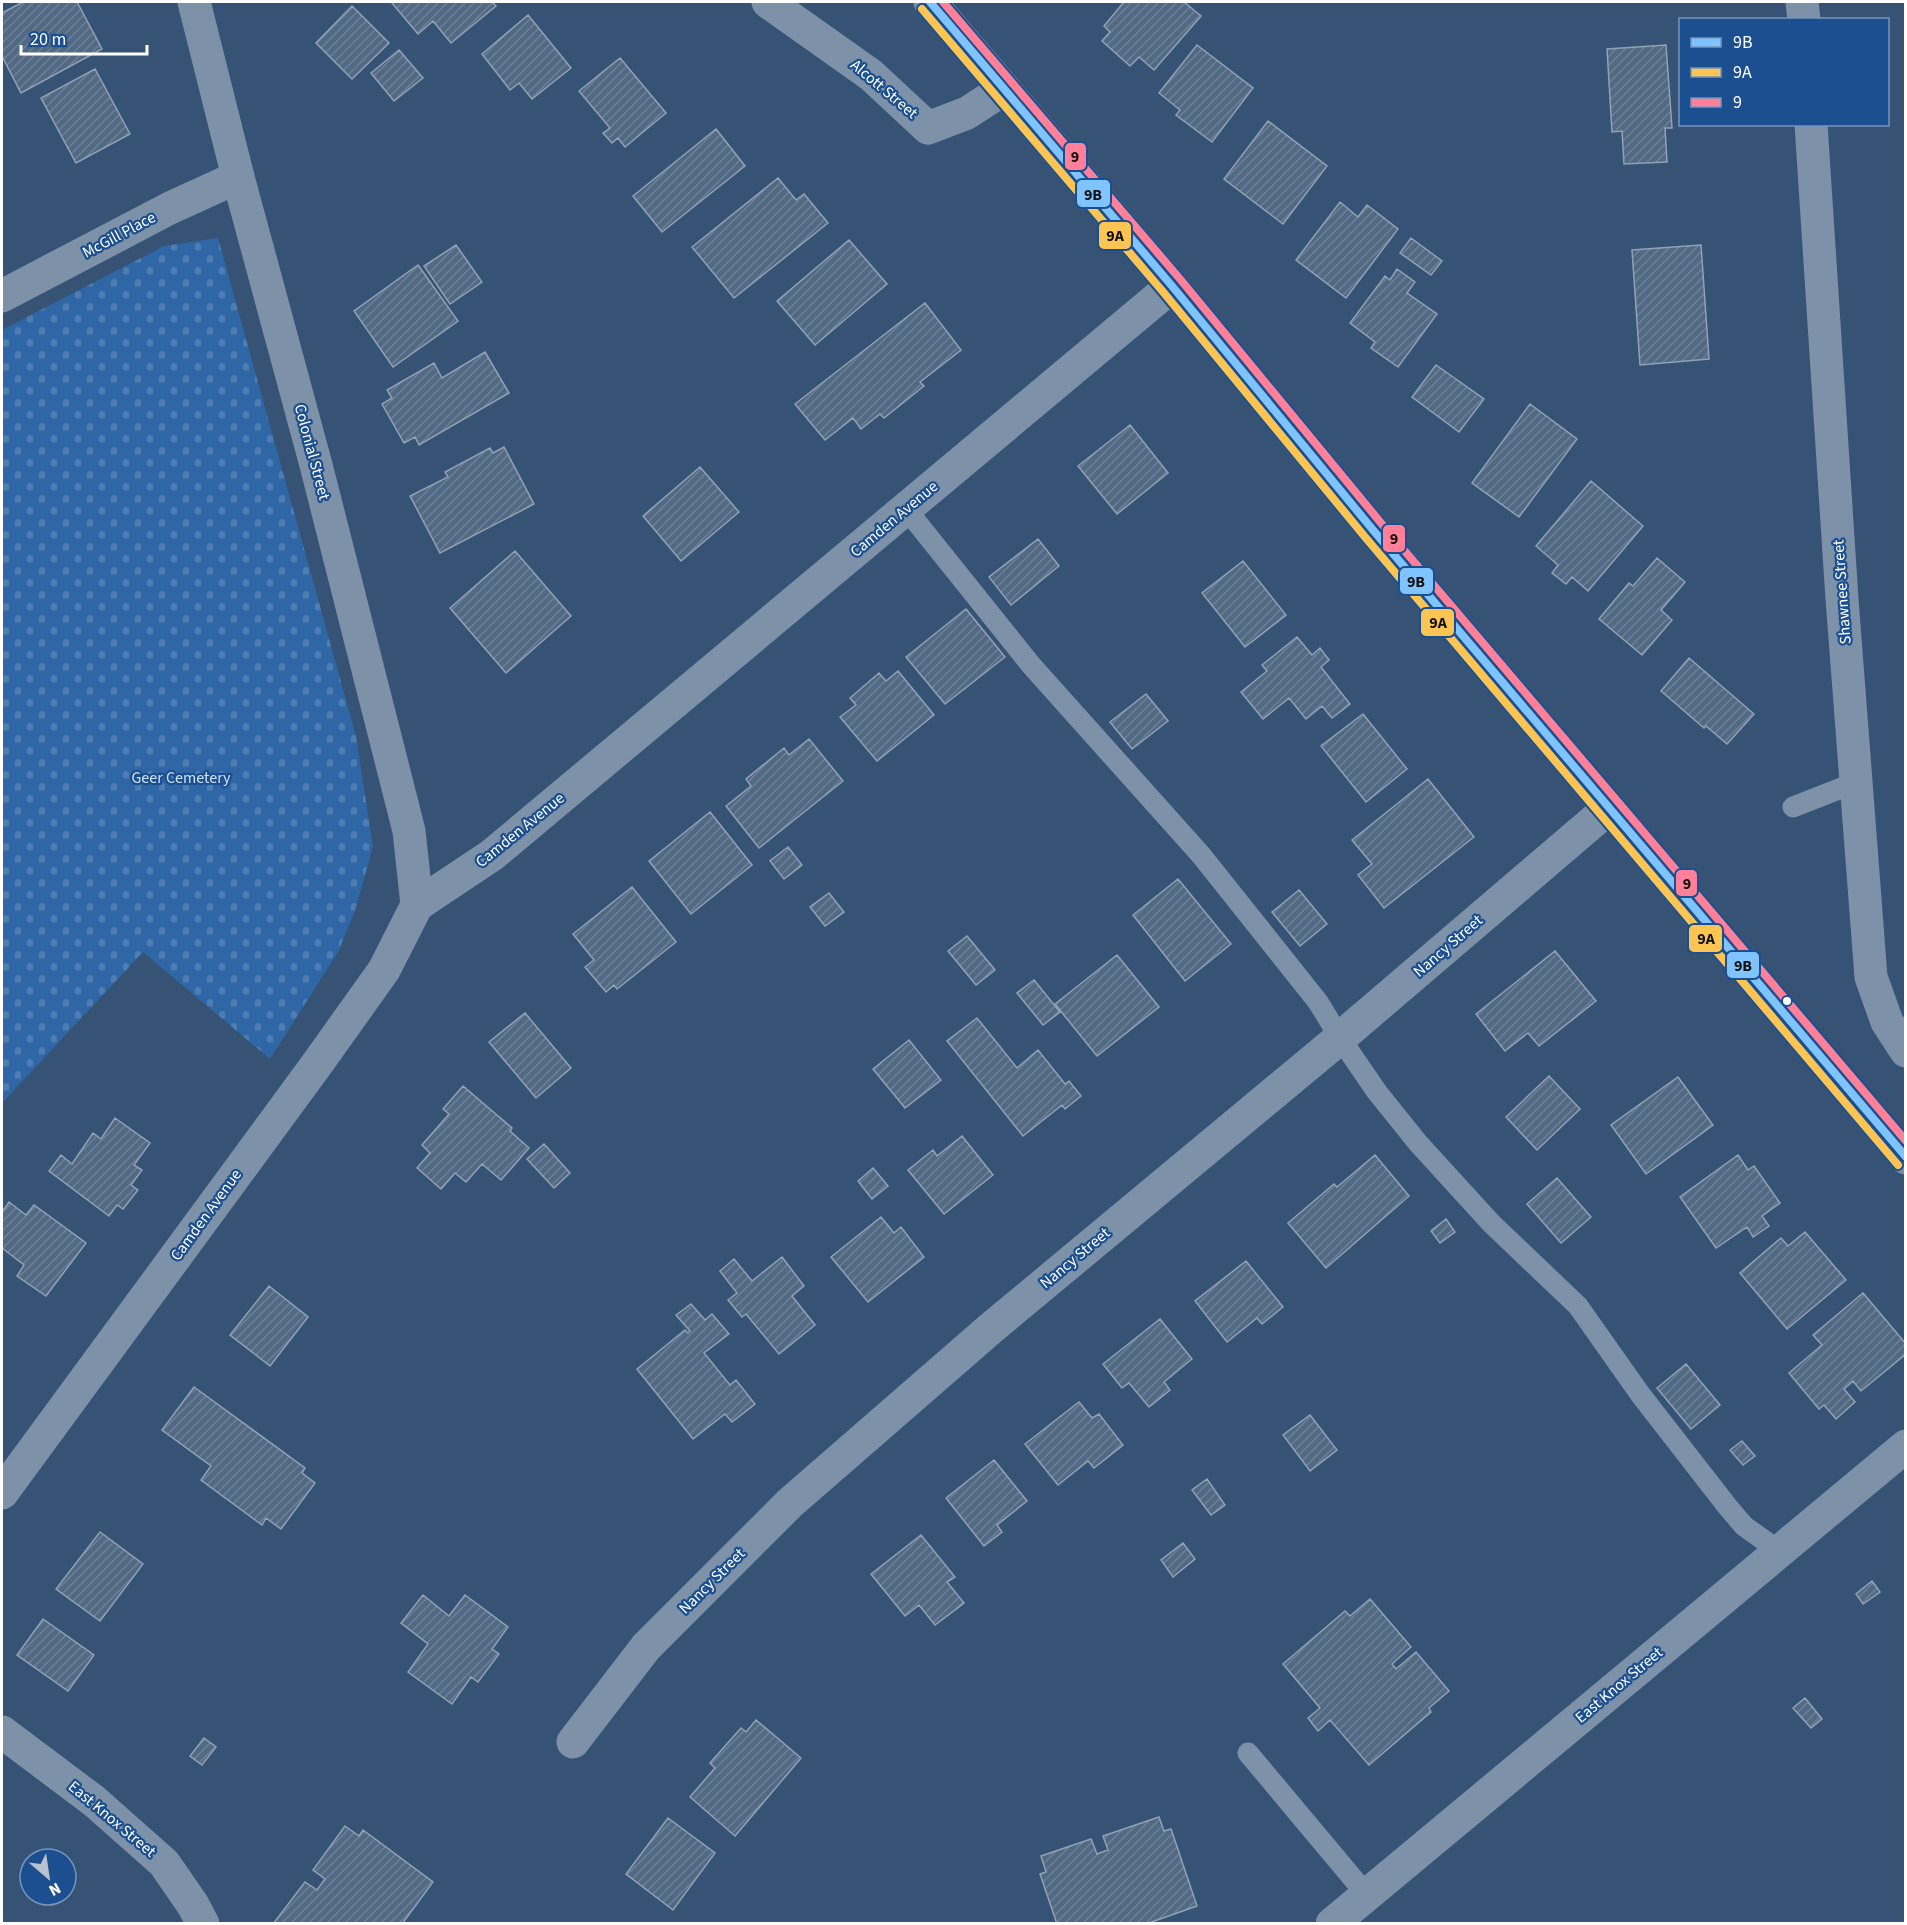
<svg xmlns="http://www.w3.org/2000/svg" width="1907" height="1925" font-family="'Source Sans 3',sans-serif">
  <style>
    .cemetery { fill: url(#cemetery-stones) }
    .building { fill: url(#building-hatch); stroke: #92a2b6; stroke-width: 1.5 }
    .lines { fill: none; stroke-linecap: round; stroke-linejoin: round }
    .service { stroke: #7d92a8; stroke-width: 21 }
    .minor { stroke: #7d92a8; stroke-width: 33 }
    .tertiary { stroke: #7d92a8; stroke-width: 33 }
    .secondary { stroke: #798da4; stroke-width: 33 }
    .bus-1-casing { stroke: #1b4f8f; stroke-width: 12 }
    .bus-2-casing { stroke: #1b4f8f; stroke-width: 12 }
    .bus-3-casing { stroke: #1b4f8f; stroke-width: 12 }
    .bus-1 { stroke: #80c4ff; stroke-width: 8 }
    .bus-2 { stroke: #fcc553; stroke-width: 8 }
    .bus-3 { stroke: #ff8098; stroke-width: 8 }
    .bus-dot { fill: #fff; stroke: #1b4f8f; stroke-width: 2 }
    .labels { text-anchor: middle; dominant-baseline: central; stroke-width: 4.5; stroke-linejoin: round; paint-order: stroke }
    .street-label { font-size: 16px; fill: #fff; stroke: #1b4f8f }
    .park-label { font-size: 16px; fill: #cfe3fa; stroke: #1b4f8f }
    .line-badge { stroke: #1b4f8f; stroke-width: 2 }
    .pale-badge-label { font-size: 16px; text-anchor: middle; font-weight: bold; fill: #111 }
  </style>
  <defs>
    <pattern id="cemetery-stones" width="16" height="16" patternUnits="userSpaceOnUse" patternTransform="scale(1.5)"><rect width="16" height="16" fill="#2f66a5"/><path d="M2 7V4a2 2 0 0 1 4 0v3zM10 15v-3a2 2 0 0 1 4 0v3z" fill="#4e7db2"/></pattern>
    <pattern id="building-hatch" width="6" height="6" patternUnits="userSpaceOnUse" patternTransform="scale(1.5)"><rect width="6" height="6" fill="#526984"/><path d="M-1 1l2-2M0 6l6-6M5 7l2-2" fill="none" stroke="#6c8096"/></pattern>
  </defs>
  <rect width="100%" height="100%" fill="#365274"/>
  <path class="cemetery" d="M 218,238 L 356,736 L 373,847 L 355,911 L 338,952 L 270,1059 L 143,952 L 2,1103 L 2,330 L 164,246 Z"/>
  <path class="building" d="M 23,2 L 77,2 L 102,49 L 21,93 L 2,56 L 2,13 Z
    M 394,2 L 492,2 L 496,6 L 451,43 L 433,21 L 418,34 L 392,3 Z
    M 1124,2 L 1184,2 L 1201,16 L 1154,70 L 1139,57 L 1130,66 L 1102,41 L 1110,32 L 1104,26 Z
    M 352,6 L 389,43 L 352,79 L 316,43 Z
    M 528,15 L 571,68 L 532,99 L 519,83 L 510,90 L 482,54 Z
    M 1197,45 L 1253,88 L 1212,142 L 1176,115 L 1180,110 L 1159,93 Z
    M 1666,45 L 1672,128 L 1665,128 L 1667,162 L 1624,164 L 1622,131 L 1612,132 L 1607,49 Z
    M 399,50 L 423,78 L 394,101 L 371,73 Z
    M 620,58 L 666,113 L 625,147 L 618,138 L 612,143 L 603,133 L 610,128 L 579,91 Z
    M 95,69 L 130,134 L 76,163 L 41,98 Z
    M 1268,121 L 1327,166 L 1283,224 L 1224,179 Z
    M 716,129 L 745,166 L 662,232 L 633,196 Z
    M 778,178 L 796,200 L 804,194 L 828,223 L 734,298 L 692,247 Z
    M 1340,202 L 1358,217 L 1367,205 L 1398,229 L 1346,298 L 1296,260 Z
    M 1411,238 L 1442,261 L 1431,275 L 1400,253 Z
    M 849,240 L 887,284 L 815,345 L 777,301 Z
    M 456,245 L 482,282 L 450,304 L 424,266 Z
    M 1701,245 L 1709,359 L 1640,365 L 1632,250 Z
    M 418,265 L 458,321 L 393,367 L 354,311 Z
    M 1397,269 L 1415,282 L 1407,293 L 1437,314 L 1398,367 L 1371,348 L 1375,342 L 1350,323 L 1385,276 L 1390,280 Z
    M 925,303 L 961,350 L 920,382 L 924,386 L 884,418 L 880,414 L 861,429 L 853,418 L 825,440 L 795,404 Z
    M 485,352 L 509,393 L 419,445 L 415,437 L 404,443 L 382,404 L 392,398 L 387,390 L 434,363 L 442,378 Z
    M 1436,365 L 1484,399 L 1459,432 L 1412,397 Z
    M 1530,404 L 1577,439 L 1519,517 L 1472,483 Z
    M 1130,425 L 1168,473 L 1117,514 L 1078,466 Z
    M 504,447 L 534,504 L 440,553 L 410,496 L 448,477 L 445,472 L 490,448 L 493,453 Z
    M 700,467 L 739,512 L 681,561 L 643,516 Z
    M 1591,481 L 1643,526 L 1588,591 L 1572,577 L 1566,584 L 1552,573 L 1558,565 L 1536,546 Z
    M 1038,539 L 1059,566 L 1011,605 L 989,577 Z
    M 515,551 L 571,616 L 506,673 L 450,608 Z
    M 1657,558 L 1685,582 L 1661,610 L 1672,620 L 1642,655 L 1599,619 L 1629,583 L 1633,586 Z
    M 1243,561 L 1286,615 L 1245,647 L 1202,593 Z
    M 966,609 L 1005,657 L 945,704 L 906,657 Z
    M 1297,637 L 1312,655 L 1320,648 L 1329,660 L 1321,667 L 1350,704 L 1332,718 L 1322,706 L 1306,719 L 1289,698 L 1263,719 L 1241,692 L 1267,671 L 1262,665 Z
    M 1689,658 L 1754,714 L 1727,744 L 1706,726 L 1704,728 L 1661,691 Z
    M 898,671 L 934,715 L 877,761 L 840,717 L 856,705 L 850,698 L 879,673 L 886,681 Z
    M 1146,694 L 1168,721 L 1132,749 L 1110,722 Z
    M 1363,714 L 1407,769 L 1366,802 L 1321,746 Z
    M 809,739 L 843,781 L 759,848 L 726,806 L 751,786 L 746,779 L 784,748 L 789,755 Z
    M 1428,779 L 1474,837 L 1384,908 L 1358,875 L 1372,864 L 1352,840 Z
    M 710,812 L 752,865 L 691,914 L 649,861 Z
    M 788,847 L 802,865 L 784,879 L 770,861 Z
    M 1178,879 L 1231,944 L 1185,981 L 1133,915 Z
    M 632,887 L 676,942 L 617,989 L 614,985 L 606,992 L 585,967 L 594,960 L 573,934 Z
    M 1299,890 L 1327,924 L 1300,946 L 1272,912 Z
    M 829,893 L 844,912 L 825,926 L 810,907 Z
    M 967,936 L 995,970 L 976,985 L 948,951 Z
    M 1555,951 L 1596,1001 L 1539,1046 L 1528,1033 L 1505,1051 L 1476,1014 Z
    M 1117,955 L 1159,1007 L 1097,1056 L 1055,1004 Z
    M 1034,980 L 1060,1012 L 1043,1025 L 1017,993 Z
    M 525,1013 L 571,1068 L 536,1098 L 489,1042 Z
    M 977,1018 L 1017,1068 L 1038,1050 L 1065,1084 L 1069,1081 L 1081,1096 L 1065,1109 L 1062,1105 L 1023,1136 L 947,1041 Z
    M 909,1040 L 941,1080 L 905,1108 L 873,1069 Z
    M 1549,1076 L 1580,1109 L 1537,1150 L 1506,1117 Z
    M 1678,1077 L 1713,1125 L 1646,1174 L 1611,1125 Z
    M 463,1086 L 512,1128 L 510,1131 L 529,1148 L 501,1180 L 482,1164 L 466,1182 L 455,1173 L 441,1189 L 417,1168 L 430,1153 L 422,1145 L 449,1114 L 443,1109 Z
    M 115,1118 L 150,1143 L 134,1165 L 142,1170 L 131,1185 L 138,1190 L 123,1209 L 117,1205 L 109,1216 L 49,1171 L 61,1155 L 72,1164 L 93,1133 L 101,1139 Z
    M 962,1136 L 993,1175 L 944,1214 L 908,1170 L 933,1150 L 937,1156 Z
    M 544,1144 L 570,1173 L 554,1188 L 527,1159 Z
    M 1375,1155 L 1409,1196 L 1326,1268 L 1288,1223 L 1334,1184 L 1337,1187 Z
    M 1738,1155 L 1748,1170 L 1754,1166 L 1780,1203 L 1762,1216 L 1769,1226 L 1753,1237 L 1747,1227 L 1716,1248 L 1680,1197 Z
    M 873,1168 L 888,1186 L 872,1199 L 858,1181 Z
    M 1557,1178 L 1591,1217 L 1561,1243 L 1527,1204 Z
    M 9,1202 L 26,1215 L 34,1205 L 86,1243 L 46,1296 L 17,1276 L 24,1265 L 2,1248 L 2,1212 Z
    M 881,1217 L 894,1233 L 901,1227 L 924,1257 L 868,1302 L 831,1257 Z
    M 1446,1219 L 1455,1232 L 1440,1243 L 1431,1231 Z
    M 1805,1232 L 1846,1280 L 1787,1329 L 1740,1273 L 1781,1238 L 1788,1246 Z
    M 782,1257 L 804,1286 L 792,1296 L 815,1325 L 779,1354 L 746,1314 L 742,1317 L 728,1300 L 737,1293 L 720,1271 L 734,1259 L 752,1281 Z
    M 1246,1261 L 1283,1307 L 1262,1324 L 1257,1318 L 1227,1342 L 1195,1301 Z
    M 269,1286 L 308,1317 L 270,1366 L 230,1335 Z
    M 1863,1293 L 1906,1344 L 1906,1354 L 1861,1391 L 1853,1381 L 1844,1389 L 1855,1402 L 1836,1419 L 1824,1405 L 1819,1409 L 1789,1373 L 1822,1345 L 1813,1335 Z
    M 691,1304 L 705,1320 L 712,1314 L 729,1334 L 704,1353 L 730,1385 L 736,1380 L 755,1404 L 732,1422 L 725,1414 L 693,1439 L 637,1369 L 685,1330 L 688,1333 L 690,1331 L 676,1315 Z
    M 1160,1319 L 1192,1359 L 1164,1382 L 1170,1390 L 1149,1407 L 1129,1383 L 1122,1388 L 1103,1364 Z
    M 1686,1364 L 1720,1405 L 1691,1429 L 1657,1388 Z
    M 194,1387 L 305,1468 L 302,1473 L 315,1483 L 281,1529 L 266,1518 L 262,1525 L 201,1480 L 211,1466 L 162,1430 Z
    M 1079,1402 L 1092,1418 L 1099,1414 L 1123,1445 L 1094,1468 L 1088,1461 L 1058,1485 L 1025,1444 Z
    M 1310,1415 L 1337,1450 L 1310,1471 L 1283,1435 Z
    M 1742,1441 L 1755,1456 L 1743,1465 L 1730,1450 Z
    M 994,1460 L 1027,1501 L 997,1525 L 1002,1532 L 984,1546 L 946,1498 Z
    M 1207,1479 L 1225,1505 L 1211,1515 L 1192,1490 Z
    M 100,1532 L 143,1564 L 100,1621 L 56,1589 Z
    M 921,1535 L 955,1577 L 947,1582 L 964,1603 L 935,1625 L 919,1605 L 905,1616 L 871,1574 Z
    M 1183,1543 L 1195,1559 L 1173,1577 L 1161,1560 Z
    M 1872,1581 L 1880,1592 L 1863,1604 L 1856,1594 Z
    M 423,1595 L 449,1616 L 465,1595 L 508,1627 L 492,1649 L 499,1654 L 478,1682 L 471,1677 L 452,1704 L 408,1672 L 428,1644 L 401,1623 Z
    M 1370,1599 L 1411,1647 L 1392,1664 L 1396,1669 L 1416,1652 L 1449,1691 L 1429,1708 L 1431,1712 L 1369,1765 L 1330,1720 L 1318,1731 L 1308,1718 L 1320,1708 L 1283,1664 L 1345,1611 L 1350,1616 Z
    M 43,1619 L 94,1655 L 68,1691 L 17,1655 Z
    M 1805,1698 L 1822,1719 L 1811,1728 L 1793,1708 Z
    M 756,1720 L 801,1758 L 735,1836 L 690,1797 L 715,1768 L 710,1763 L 741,1728 L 746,1732 Z
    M 204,1738 L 216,1747 L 202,1765 L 190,1756 Z
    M 1159,1817 L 1164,1831 L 1171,1829 L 1197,1906 L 1146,1924 L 1057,1924 L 1040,1874 L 1046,1872 L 1041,1856 L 1091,1839 L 1097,1854 L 1108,1850 L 1103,1836 Z
    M 668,1818 L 715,1853 L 673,1910 L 626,1874 Z
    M 345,1826 L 359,1836 L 363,1830 L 433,1882 L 402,1924 L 273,1924 L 305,1882 L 317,1890 L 325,1879 L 313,1870 Z"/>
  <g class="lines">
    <path class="service" d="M 906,509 L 1031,665 L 1201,855 L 1318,1002 L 1340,1038 L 1377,1092 L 1418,1143 L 1491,1223 L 1578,1306 L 1640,1394 L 1727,1506 L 1744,1526 L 1779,1551
      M 1793,807 L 1857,782
      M 1248,1753 L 1366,1894"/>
    <path class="minor" d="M 768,2 L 871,75 L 928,128 L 967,113 L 1004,89
      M 1802,2 L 1804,20
      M 1811,124 L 1842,599 L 1871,977 L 1887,1022 L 1906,1051
      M 2,296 L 170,208 L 238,177
      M 2,1493 L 317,1064 L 384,970 L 417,905 L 492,855 L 1172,286
      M 2,1732 L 94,1801 L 164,1863 L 193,1905 L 203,1924
      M 573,1742 L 646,1647 L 790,1503 L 990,1329 L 1340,1038 L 1609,808
      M 1332,1924 L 1906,1446"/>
    <path class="tertiary" d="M 194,2 L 238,177 L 316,465 L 409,831 L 417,905"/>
    <path class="secondary" d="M 930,2 L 1172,286 L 1373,530 L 1906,1158"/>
    <g class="bus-1-casing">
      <path id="bus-1" d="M 930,2 L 1172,286 L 1373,530 L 1906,1157"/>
    </g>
    <g class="bus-2-casing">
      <path id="bus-2" d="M 922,9 L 1164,293 L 1365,537 L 1898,1165"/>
    </g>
    <g class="bus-3-casing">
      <path id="bus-3" d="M 943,2 L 1180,279 L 1381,523 L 1906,1141"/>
    </g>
    <use href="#bus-1" class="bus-1"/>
    <use href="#bus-2" class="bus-2"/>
    <use href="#bus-3" class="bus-3"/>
  </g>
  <circle class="bus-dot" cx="1787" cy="1001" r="5"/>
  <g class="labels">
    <g class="street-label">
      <text transform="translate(884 89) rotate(40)">Alcott Street</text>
      <text transform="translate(119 235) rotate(-28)">McGill Place</text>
      <text transform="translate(312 452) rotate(75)">Colonial Street</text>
      <text transform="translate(894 519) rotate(-40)">Camden Avenue</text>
      <text transform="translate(1842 592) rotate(-94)">Shawnee Street</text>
      <text transform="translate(520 830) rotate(-39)">Camden Avenue</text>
      <text transform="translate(1448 946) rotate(-41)">Nancy Street</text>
      <text transform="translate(206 1215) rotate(-54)">Camden Avenue</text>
      <text transform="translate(1075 1258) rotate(-40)">Nancy Street</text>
      <text transform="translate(712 1581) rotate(-45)">Nancy Street</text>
      <text transform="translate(1619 1685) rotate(-40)">East Knox Street</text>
      <text transform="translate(112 1819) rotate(40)">East Knox Street</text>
    </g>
    <g class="park-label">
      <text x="181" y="778">Geer Cemetery</text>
    </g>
  </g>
  <g class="line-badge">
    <rect x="1064" y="142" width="23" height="29" rx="6" fill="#ff8098"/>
    <rect x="1076" y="179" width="35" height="29" rx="6" fill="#80c4ff"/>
    <rect x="1098" y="221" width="34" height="29" rx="6" fill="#fcc553"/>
    <rect x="1382" y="524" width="24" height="29" rx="6" fill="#ff8098"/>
    <rect x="1399" y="567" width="35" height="28" rx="6" fill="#80c4ff"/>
    <rect x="1420" y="608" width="35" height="29" rx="6" fill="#fcc553"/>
    <rect x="1675" y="869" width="23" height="28" rx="6" fill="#ff8098"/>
    <rect x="1688" y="924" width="35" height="29" rx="6" fill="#fcc553"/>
    <rect x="1726" y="951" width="34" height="28" rx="6" fill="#80c4ff"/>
  </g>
  <g class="pale-badge-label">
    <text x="1075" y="162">9</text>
    <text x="1093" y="200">9B</text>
    <text x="1115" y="241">9A</text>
    <text x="1394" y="544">9</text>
    <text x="1416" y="587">9B</text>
    <text x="1438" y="628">9A</text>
    <text x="1687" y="889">9</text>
    <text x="1706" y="944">9A</text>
    <text x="1743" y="971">9B</text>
  </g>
  <rect width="1907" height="1925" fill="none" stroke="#ffffff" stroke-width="6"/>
  <rect x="1679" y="18" width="210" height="108" fill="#1b4f8f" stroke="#7695bc" stroke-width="1.5"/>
  <rect x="1691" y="38" width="30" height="9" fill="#80c4ff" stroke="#7695bc" stroke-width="1.5"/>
  <text x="1733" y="48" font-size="18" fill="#ffffff">9B</text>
  <rect x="1691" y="68" width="30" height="9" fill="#fcc553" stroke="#7695bc" stroke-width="1.5"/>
  <text x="1733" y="78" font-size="18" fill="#ffffff">9A</text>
  <rect x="1691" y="98" width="30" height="9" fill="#ff8098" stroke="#7695bc" stroke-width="1.5"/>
  <text x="1733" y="108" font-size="18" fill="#ffffff">9</text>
  <g transform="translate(48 1877) rotate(151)"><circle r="28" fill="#1b4f8f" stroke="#7695bc" stroke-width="1.5"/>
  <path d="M0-4.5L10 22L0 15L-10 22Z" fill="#b9c2ce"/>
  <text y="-9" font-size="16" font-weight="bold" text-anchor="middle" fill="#ffffff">N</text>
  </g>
  <path d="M21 45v9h126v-9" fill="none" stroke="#ffffff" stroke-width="3"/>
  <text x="30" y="45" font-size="18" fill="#ffffff" stroke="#1b4f8f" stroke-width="4.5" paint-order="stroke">20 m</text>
</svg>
